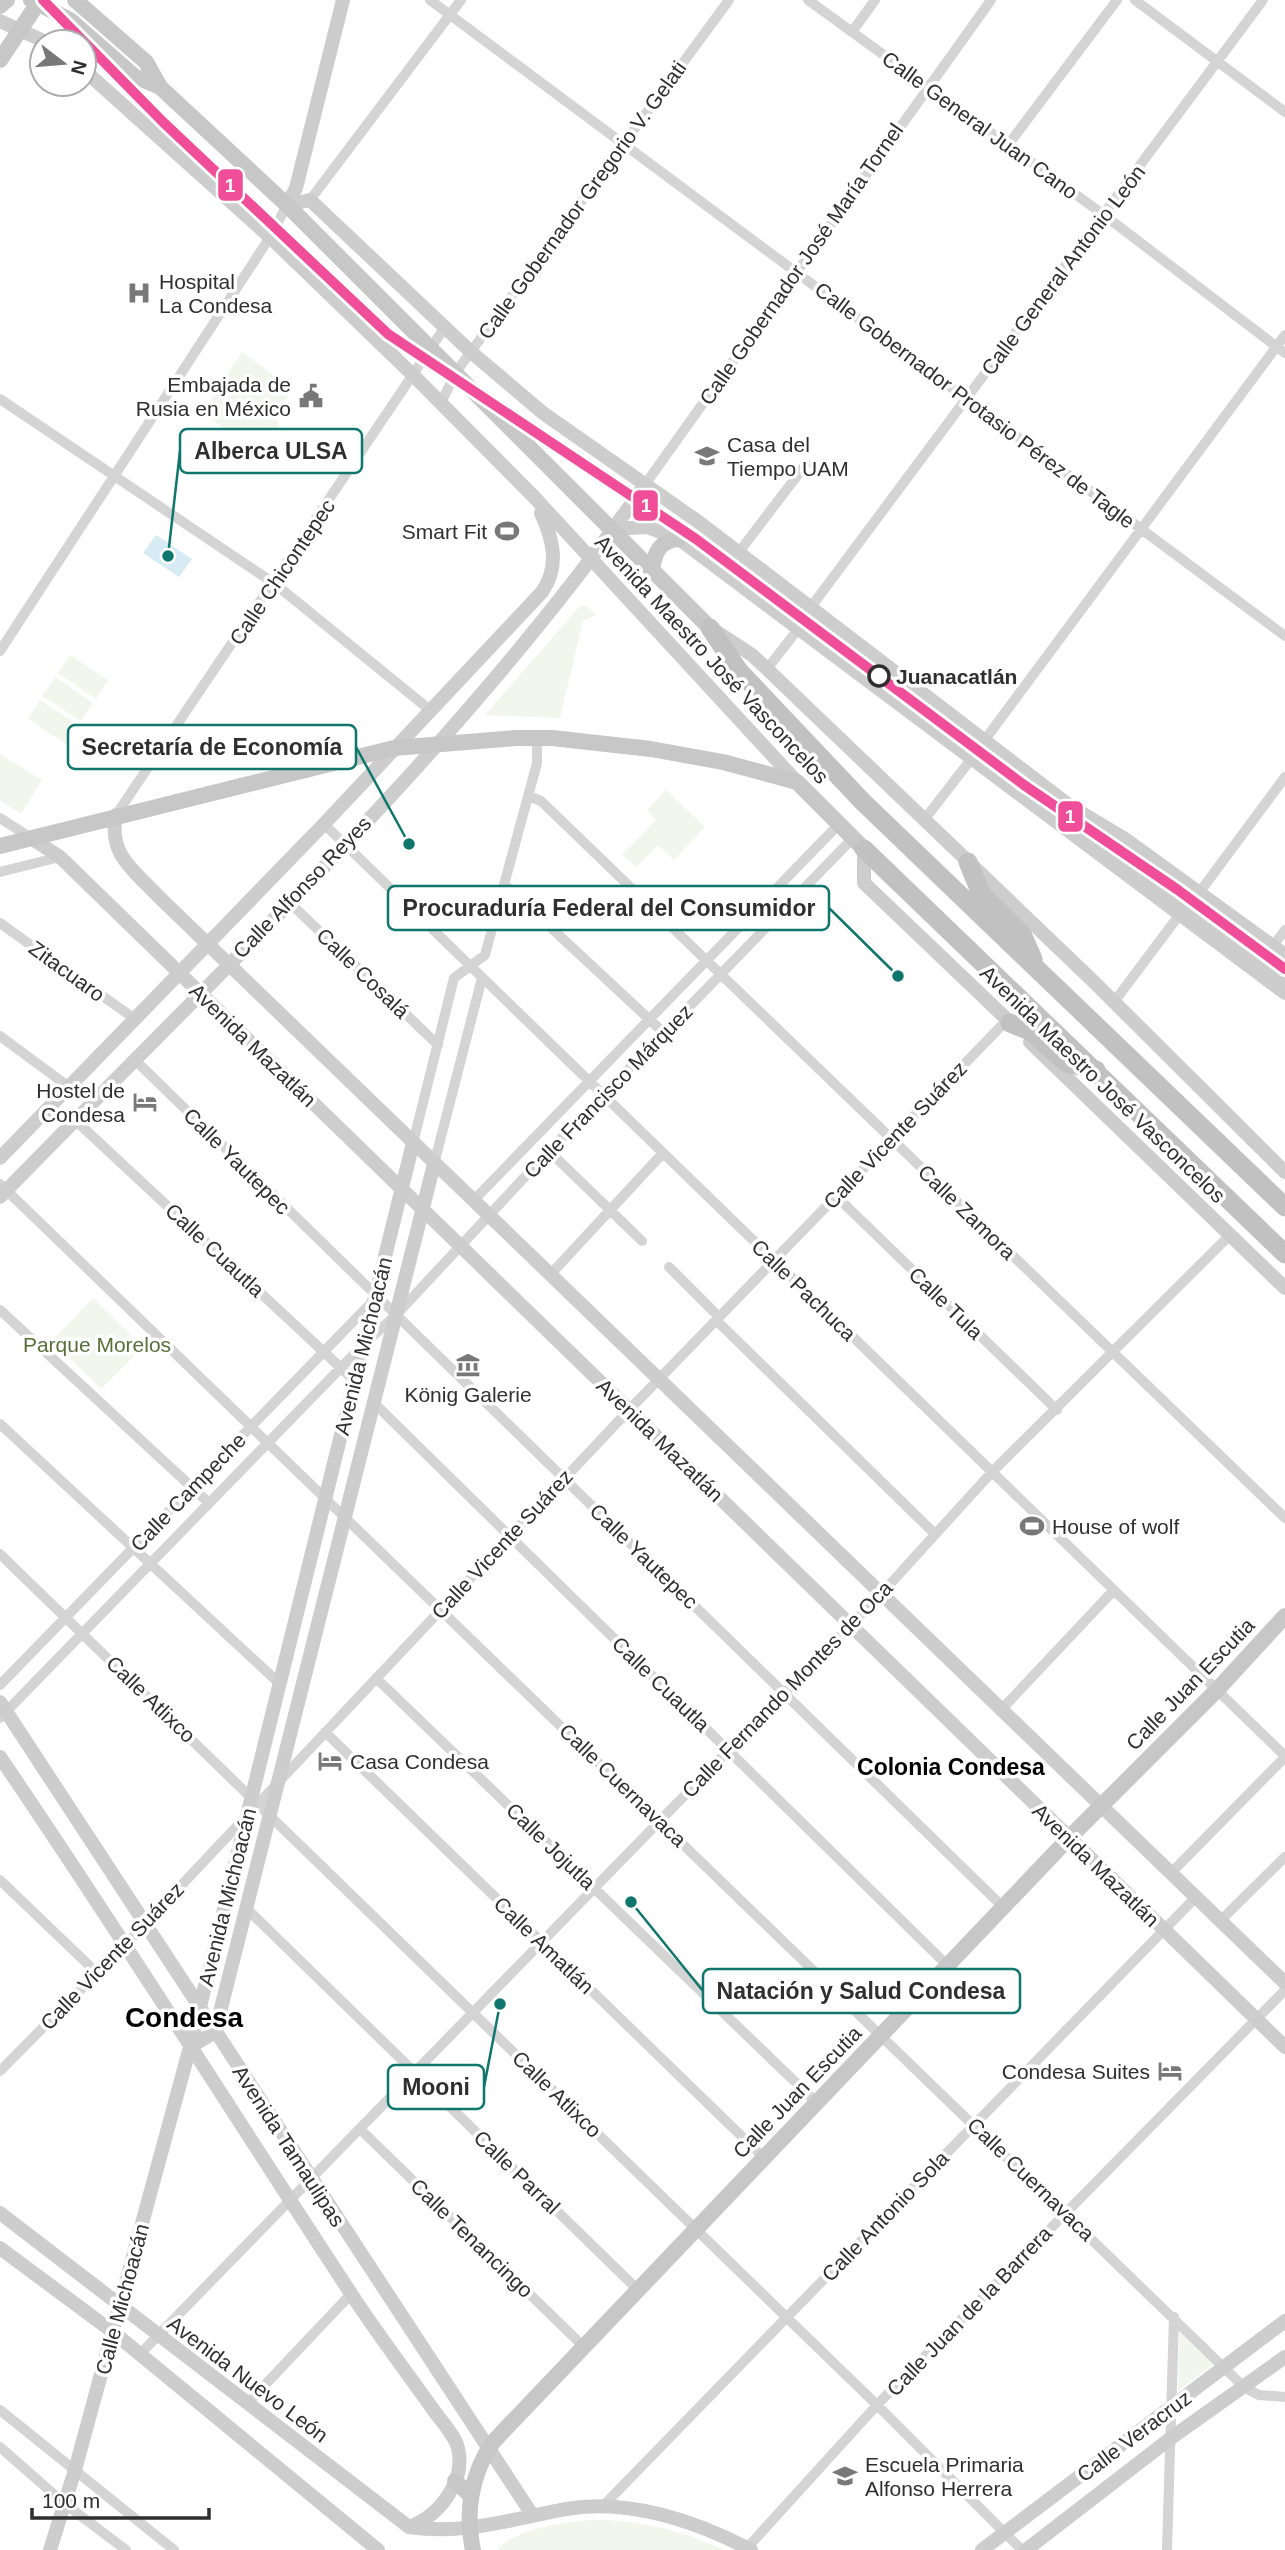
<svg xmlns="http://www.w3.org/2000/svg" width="1285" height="2550" font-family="Helvetica,sans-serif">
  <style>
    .green { fill: #f2f6ec }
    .water { fill: #d7ebf4 }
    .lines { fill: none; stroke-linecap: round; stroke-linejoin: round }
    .street { stroke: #d4d4d4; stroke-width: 10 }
    .secondary { stroke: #cdcdcd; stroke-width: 14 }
    .primary { stroke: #c7c7c7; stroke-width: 16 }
    .highway { stroke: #c1c1c1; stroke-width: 19 }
    .metro-1-casing { stroke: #fff; stroke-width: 16 }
    .metro-1 { stroke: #f04e98; stroke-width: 10 }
    .stop-dot { fill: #fff; stroke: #2f2f2f; stroke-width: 3.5 }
    .labels { text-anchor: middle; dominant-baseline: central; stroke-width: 7; stroke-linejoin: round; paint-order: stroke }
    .street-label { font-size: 21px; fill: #2f2f2f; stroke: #fff }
    .poi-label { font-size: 21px; fill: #2f2f2f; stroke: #fff; text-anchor: start }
    .stop-label { font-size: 21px; font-weight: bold; fill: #2f2f2f; stroke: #fff; text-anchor: start }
    .park-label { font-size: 21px; fill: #577038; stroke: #fff }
    .neighbourhood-label { font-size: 23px; font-weight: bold; fill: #000; stroke: #fff }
    .district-label { font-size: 28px; font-weight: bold; fill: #000; stroke: #fff }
    .leader { fill: none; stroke: #0f766e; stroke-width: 2.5 }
    .callout-dot { fill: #0f766e; stroke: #fff; stroke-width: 2.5 }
    .callout { fill: #fff; stroke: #0f766e; stroke-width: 2.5 }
    .callout-label { font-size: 23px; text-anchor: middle; font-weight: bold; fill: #2f2f2f }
    .line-badge { stroke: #fff; stroke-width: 2.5 }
    .badge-label { font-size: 19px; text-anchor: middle; font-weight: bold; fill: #fff }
  </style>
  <rect width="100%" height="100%" fill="#fff"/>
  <path class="green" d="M 242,352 L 293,389 L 275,414 L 279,426 L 260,454 L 202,413 Z
    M 580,606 L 586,606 L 596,615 L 583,621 L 560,718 L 485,715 Z
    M 70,655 L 108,680 L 96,699 L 58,673 Z
    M 55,677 L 93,703 L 81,721 L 42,696 Z
    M 40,700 L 78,725 L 66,744 L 28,719 Z
    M 0,754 L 42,780 L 21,814 L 0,800 Z
    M 666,790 L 705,827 L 674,860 L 658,845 L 636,867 L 622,855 L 656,820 L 647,810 Z
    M 93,1298 L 143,1347 L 101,1389 L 52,1341 Z
    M 1179,2332 L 1214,2364 L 1178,2391 Z
    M 590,2520 C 635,2519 683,2530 724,2550 L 497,2550 C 517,2528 561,2523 590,2520 Z"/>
  <path class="water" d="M 156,535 L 192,559 L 179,577 L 143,553 Z"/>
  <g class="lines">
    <path class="street" d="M 430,0 L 1285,636
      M 808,0 L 1104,215 L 1285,353
      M 1135,0 L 1285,112
      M 852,32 L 875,0
      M 1008,145 L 1117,0
      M 310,200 L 461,0
      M 0,399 L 275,584 L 430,710
      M 441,403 L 456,372 L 729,0
      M 644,486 L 991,0
      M 739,552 L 806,464
      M 811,607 L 1263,0
      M 0,651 L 270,237 L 287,205
      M 767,669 L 799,628
      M 984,741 L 1285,335
      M 527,800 L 531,797 L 541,801 L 1285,1518
      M 116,815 L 445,327
      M 0,818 L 31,838
      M 924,820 L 972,758
      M 324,824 L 1285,1756
      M 0,872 L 60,857
      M 504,884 L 664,1033
      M 1199,893 L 1285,777
      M 289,902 L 438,1045
      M 0,923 L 135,1019
      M 1273,946 L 1285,930
      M 1114,1002 L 1180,914
      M 0,1036 L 69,1087
      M 134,1059 L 1003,1907
      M 75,1120 L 355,1381
      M 413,1143 L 454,978 L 485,955 L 537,763 L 537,738
      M 549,1151 L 642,1241
      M 434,1164 L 482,978
      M 0,1184 L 1245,2388 L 1259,2395 L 1285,2397
      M 836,1196 L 1057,1410
      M 473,1201 L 839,824
      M 669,1267 L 719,1317
      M 550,1275 L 663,1153
      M 0,1310 L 209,1503
      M 716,1320 L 935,1534
      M 374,1403 L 947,1965
      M 0,1424 L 280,1684
      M 0,1554 L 877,2405 L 1022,2550
      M 376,1678 L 816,2102
      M 0,1685 L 374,1300
      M 1001,1710 L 1114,1590
      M 0,1718 L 364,1344 L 396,1315 L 549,1151 L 853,838
      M 325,1732 L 764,2158
      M 1171,1873 L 1285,1757
      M 0,1880 L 97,1973
      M 246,1908 L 637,2289
      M 1220,1921 L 1285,1857
      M 0,2071 L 127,1943 L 629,1410 L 1007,1020
      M 360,2129 L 584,2347
      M 140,2354 L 881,1594 L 992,1472 L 1230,1235
      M 247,2404 L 351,2294
      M 0,2410 L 174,2550
      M 0,2447 L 65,2504 L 126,2550
      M 604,2505 L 1196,1897
      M 747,2548 L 877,2405 L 1285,1990
      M 1167,2550 L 1174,2317"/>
    <path class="secondary" d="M 0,21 L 46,42
      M 84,70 L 270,237 L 413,375 L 535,498 L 797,782
      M 287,205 L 310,200 L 471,352 L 543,413 L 700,523 L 1070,806 L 1125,839 L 1285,955
      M 287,205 L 296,188 L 343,0
      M 614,529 L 647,527 L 679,539 L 1285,993
      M 717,632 L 752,655 L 767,669 L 1094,982 L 1285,1172
      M 116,815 C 108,855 134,870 159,897 L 1285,1983
      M 1083,820 L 1113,850 L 1285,979
      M 31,838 L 60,857 L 1285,2047
      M 864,849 L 864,883 L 1016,1028
      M 1030,1042 L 1285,1288
      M 0,1158 L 324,824 L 542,592 C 560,566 553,539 541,513
      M 0,1197 C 222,968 461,748 644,486
      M 0,1702 L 533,2516
      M 0,1757 C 120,1933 233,2114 350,2292 C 376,2332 405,2370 432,2408 C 440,2420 455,2435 458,2448 C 466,2482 439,2516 409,2527
      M 190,2047 L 215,2032 L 434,1164
      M 0,2213 L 409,2527 C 467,2535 511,2519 566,2509 C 628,2498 696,2521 751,2550
      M 0,2248 L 113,2332 L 378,2550
      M 50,2550 L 75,2470 L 190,2047 L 413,1143
      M 982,2550 L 1285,2321
      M 1026,2550 L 1171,2438 L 1285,2357"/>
    <path class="primary" d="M 31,0 L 70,20 L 134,76 L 160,87 L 287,205 L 710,628
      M 75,0 L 146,62 L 160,87
      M 0,6 L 7,0
      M 0,60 L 40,0
      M 652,569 C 655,552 660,540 679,539
      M 0,846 L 394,748 L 516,738 L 552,738 L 651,749 L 723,762 L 797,782 L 864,849
      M 455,2481 L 470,2495
      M 473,2550 C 465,2512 471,2474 493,2442 L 1069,1838 L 1217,1690 L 1285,1616"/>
    <path class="highway" d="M 710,628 L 739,671 L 863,802 L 1285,1207
      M 864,849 L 1285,1254
      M 968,862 L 981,894 L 1022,934 L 1033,959
      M 1010,1023 L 1030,1031 L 1067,1063 L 1096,1070"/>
    <g class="metro-1-casing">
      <path id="metro-1" d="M 43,0 L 163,122 L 388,334 L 696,539 L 1024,785 L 1178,890 L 1285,969"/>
    </g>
    <use href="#metro-1" class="metro-1"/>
  </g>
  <defs>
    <g id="hospital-bare" transform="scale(1.89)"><path d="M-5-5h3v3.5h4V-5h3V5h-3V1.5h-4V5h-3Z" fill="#787878" stroke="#fff" stroke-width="2.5" paint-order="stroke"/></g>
    <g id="civic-bare" transform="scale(1.89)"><path d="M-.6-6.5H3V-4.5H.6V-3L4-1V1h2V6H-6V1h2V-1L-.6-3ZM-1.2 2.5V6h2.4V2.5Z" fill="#787878" stroke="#fff" stroke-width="2.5" paint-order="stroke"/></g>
    <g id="university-bare" transform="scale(1.89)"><path d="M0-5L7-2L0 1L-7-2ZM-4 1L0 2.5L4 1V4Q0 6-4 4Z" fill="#787878" stroke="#fff" stroke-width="2.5" paint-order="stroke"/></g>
    <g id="stadium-bare" transform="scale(1.89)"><path d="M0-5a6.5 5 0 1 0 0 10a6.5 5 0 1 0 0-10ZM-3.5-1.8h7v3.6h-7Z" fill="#787878" stroke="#fff" stroke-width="2.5" paint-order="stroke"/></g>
    <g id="hotel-bare" transform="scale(1.89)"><path d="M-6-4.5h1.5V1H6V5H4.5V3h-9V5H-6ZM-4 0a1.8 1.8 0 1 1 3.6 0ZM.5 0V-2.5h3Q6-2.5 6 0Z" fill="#787878" stroke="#fff" stroke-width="2.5" paint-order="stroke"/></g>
    <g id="museum-bare" transform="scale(1.89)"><path d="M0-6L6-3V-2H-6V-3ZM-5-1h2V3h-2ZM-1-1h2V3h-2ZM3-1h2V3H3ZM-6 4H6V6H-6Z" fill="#787878" stroke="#fff" stroke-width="2.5" paint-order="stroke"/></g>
    <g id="school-bare" transform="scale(1.89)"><path d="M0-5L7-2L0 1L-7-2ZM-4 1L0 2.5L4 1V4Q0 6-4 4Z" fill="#787878" stroke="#fff" stroke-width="2.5" paint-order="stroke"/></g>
  </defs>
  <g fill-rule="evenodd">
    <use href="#hospital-bare" x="139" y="293"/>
    <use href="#civic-bare" x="311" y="396"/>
    <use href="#university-bare" x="707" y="456"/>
    <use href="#stadium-bare" x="507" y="531"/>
    <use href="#hotel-bare" x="145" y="1102"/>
    <use href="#museum-bare" x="468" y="1365"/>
    <use href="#stadium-bare" x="1032" y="1526"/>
    <use href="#hotel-bare" x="330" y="1761"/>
    <use href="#hotel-bare" x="1170" y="2071"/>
    <use href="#school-bare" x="845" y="2476"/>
  </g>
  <circle class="stop-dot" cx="879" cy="676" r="10"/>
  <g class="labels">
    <g class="street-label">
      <text transform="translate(980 125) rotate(36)">Calle General Juan Cano</text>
      <text transform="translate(582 200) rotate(-54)">Calle Gobernador Gregorio V. Gelati</text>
      <text transform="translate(801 264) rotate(-55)">Calle Gobernador José María Tornel</text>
      <text transform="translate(1063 270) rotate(-53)">Calle General Antonio León</text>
      <text transform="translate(975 405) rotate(37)">Calle Gobernador Protasio Pérez de Tagle</text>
      <text transform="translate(282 572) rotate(-56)">Calle Chicontepec</text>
      <text transform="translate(712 659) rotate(47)">Avenida Maestro José Vasconcelos</text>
      <text transform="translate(302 887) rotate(-46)">Calle Alfonso Reyes</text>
      <text transform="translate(67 971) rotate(36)">Zitacuaro</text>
      <text transform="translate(363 973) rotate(44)">Calle Cosalá</text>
      <text transform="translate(253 1045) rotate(44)">Avenida Mazatlán</text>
      <text transform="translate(1103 1084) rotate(44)">Avenida Maestro José Vasconcelos</text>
      <text transform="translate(608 1091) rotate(-46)">Calle Francisco Márquez</text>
      <text transform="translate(895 1135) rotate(-46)">Calle Vicente Suárez</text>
      <text transform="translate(237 1161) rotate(45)">Calle Yautepec</text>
      <text transform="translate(967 1212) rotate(44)">Calle Zamora</text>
      <text transform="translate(215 1250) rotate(43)">Calle Cuautla</text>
      <text transform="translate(804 1290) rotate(44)">Calle Pachuca</text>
      <text transform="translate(946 1303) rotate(44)">Calle Tula</text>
      <text transform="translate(363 1346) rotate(-76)">Avenida Michoacán</text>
      <text transform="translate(660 1440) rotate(44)">Avenida Mazatlán</text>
      <text transform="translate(188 1492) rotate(-46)">Calle Campeche</text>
      <text transform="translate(502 1544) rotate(-47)">Calle Vicente Suárez</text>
      <text transform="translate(644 1556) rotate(44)">Calle Yautepec</text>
      <text transform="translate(661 1684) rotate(44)">Calle Cuautla</text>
      <text transform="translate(1190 1684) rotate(-46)">Calle Juan Escutia</text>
      <text transform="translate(787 1689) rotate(-46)">Calle Fernando Montes de Oca</text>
      <text transform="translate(151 1699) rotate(44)">Calle Atlixco</text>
      <text transform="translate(623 1785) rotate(44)">Calle Cuernavaca</text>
      <text transform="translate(551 1846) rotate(44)">Calle Jojutla</text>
      <text transform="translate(1096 1865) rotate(44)">Avenida Mazatlán</text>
      <text transform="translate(227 1897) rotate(-76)">Avenida Michoacán</text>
      <text transform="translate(544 1945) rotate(44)">Calle Amatlán</text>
      <text transform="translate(112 1956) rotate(-46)">Calle Vicente Suárez</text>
      <text transform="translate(797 2092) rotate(-46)">Calle Juan Escutia</text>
      <text transform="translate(557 2094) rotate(44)">Calle Atlixco</text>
      <text transform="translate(289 2146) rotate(57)">Avenida Tamaulipas</text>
      <text transform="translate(517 2172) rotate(44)">Calle Parral</text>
      <text transform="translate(1031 2179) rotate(44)">Calle Cuernavaca</text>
      <text transform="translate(885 2216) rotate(-46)">Calle Antonio Sola</text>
      <text transform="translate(472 2238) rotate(44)">Calle Tenancingo</text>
      <text transform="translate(122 2299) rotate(-75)">Calle Michoacán</text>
      <text transform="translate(969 2311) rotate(-46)">Calle Juan de la Barrera</text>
      <text transform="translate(248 2379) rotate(37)">Avenida Nuevo León</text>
      <text transform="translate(1134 2436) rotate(-37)">Calle Veracruz</text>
    </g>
    <g class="poi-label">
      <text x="159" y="281">Hospital<tspan x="159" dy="24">La Condesa</tspan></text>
      <text x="291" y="384" text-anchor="end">Embajada de<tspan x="291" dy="24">Rusia en México</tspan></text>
      <text x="727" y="444">Casa del<tspan x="727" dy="24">Tiempo UAM</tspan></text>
      <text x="487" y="531" text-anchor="end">Smart Fit</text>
      <text x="125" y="1090" text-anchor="end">Hostel de<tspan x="125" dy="24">Condesa</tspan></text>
      <text x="468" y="1394" text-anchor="middle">König Galerie</text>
      <text x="1052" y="1526">House of wolf</text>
      <text x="350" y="1761">Casa Condesa</text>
      <text x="1150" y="2071" text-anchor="end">Condesa Suites</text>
      <text x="865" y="2464">Escuela Primaria<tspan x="865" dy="24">Alfonso Herrera</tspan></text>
    </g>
    <g class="stop-label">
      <text x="896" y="676">Juanacatlán</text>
    </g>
    <g class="park-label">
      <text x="97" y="1344">Parque Morelos</text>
    </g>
    <g class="neighbourhood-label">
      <text x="951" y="1767">Colonia Condesa</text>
    </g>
    <g class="district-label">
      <text x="184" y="2017">Condesa</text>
    </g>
  </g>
  <path class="leader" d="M168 556L180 451M409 844L356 747M898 976L829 908M631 1902L703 1991M500 2004L484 2087"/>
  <g class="callout-dot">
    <circle cx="168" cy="556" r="7"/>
    <circle cx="409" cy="844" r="7"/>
    <circle cx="898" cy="976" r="7"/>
    <circle cx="631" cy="1902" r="7"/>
    <circle cx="500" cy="2004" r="7"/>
  </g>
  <g class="callout">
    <rect x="180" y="429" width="182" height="44" rx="7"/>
    <rect x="68" y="725" width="288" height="44" rx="7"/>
    <rect x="388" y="886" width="441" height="44" rx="7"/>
    <rect x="703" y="1969" width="317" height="44" rx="7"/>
    <rect x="388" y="2065" width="96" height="44" rx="7"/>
  </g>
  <g class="callout-label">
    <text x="271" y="459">Alberca ULSA</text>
    <text x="212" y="755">Secretaría de Economía</text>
    <text x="609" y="916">Procuraduría Federal del Consumidor</text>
    <text x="861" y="1999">Natación y Salud Condesa</text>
    <text x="436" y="2095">Mooni</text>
  </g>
  <g class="line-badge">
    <rect x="217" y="168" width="27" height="34" rx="7" fill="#f04e98"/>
    <rect x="632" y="489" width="27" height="33" rx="7" fill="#f04e98"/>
    <rect x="1057" y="800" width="27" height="33" rx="7" fill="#f04e98"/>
  </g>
  <g class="badge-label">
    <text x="230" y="192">1</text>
    <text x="646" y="512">1</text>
    <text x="1070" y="823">1</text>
  </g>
  <g transform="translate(63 63) rotate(106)"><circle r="33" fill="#ffffff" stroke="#acacac" stroke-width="2"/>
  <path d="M0-5L12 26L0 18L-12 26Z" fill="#787878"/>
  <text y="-10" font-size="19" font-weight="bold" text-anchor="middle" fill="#2f2f2f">N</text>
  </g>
  <path d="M32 2508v10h177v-10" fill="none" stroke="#2f2f2f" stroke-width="3.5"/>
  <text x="42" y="2508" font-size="21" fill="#2f2f2f" stroke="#ffffff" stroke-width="5" paint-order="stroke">100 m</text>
</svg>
